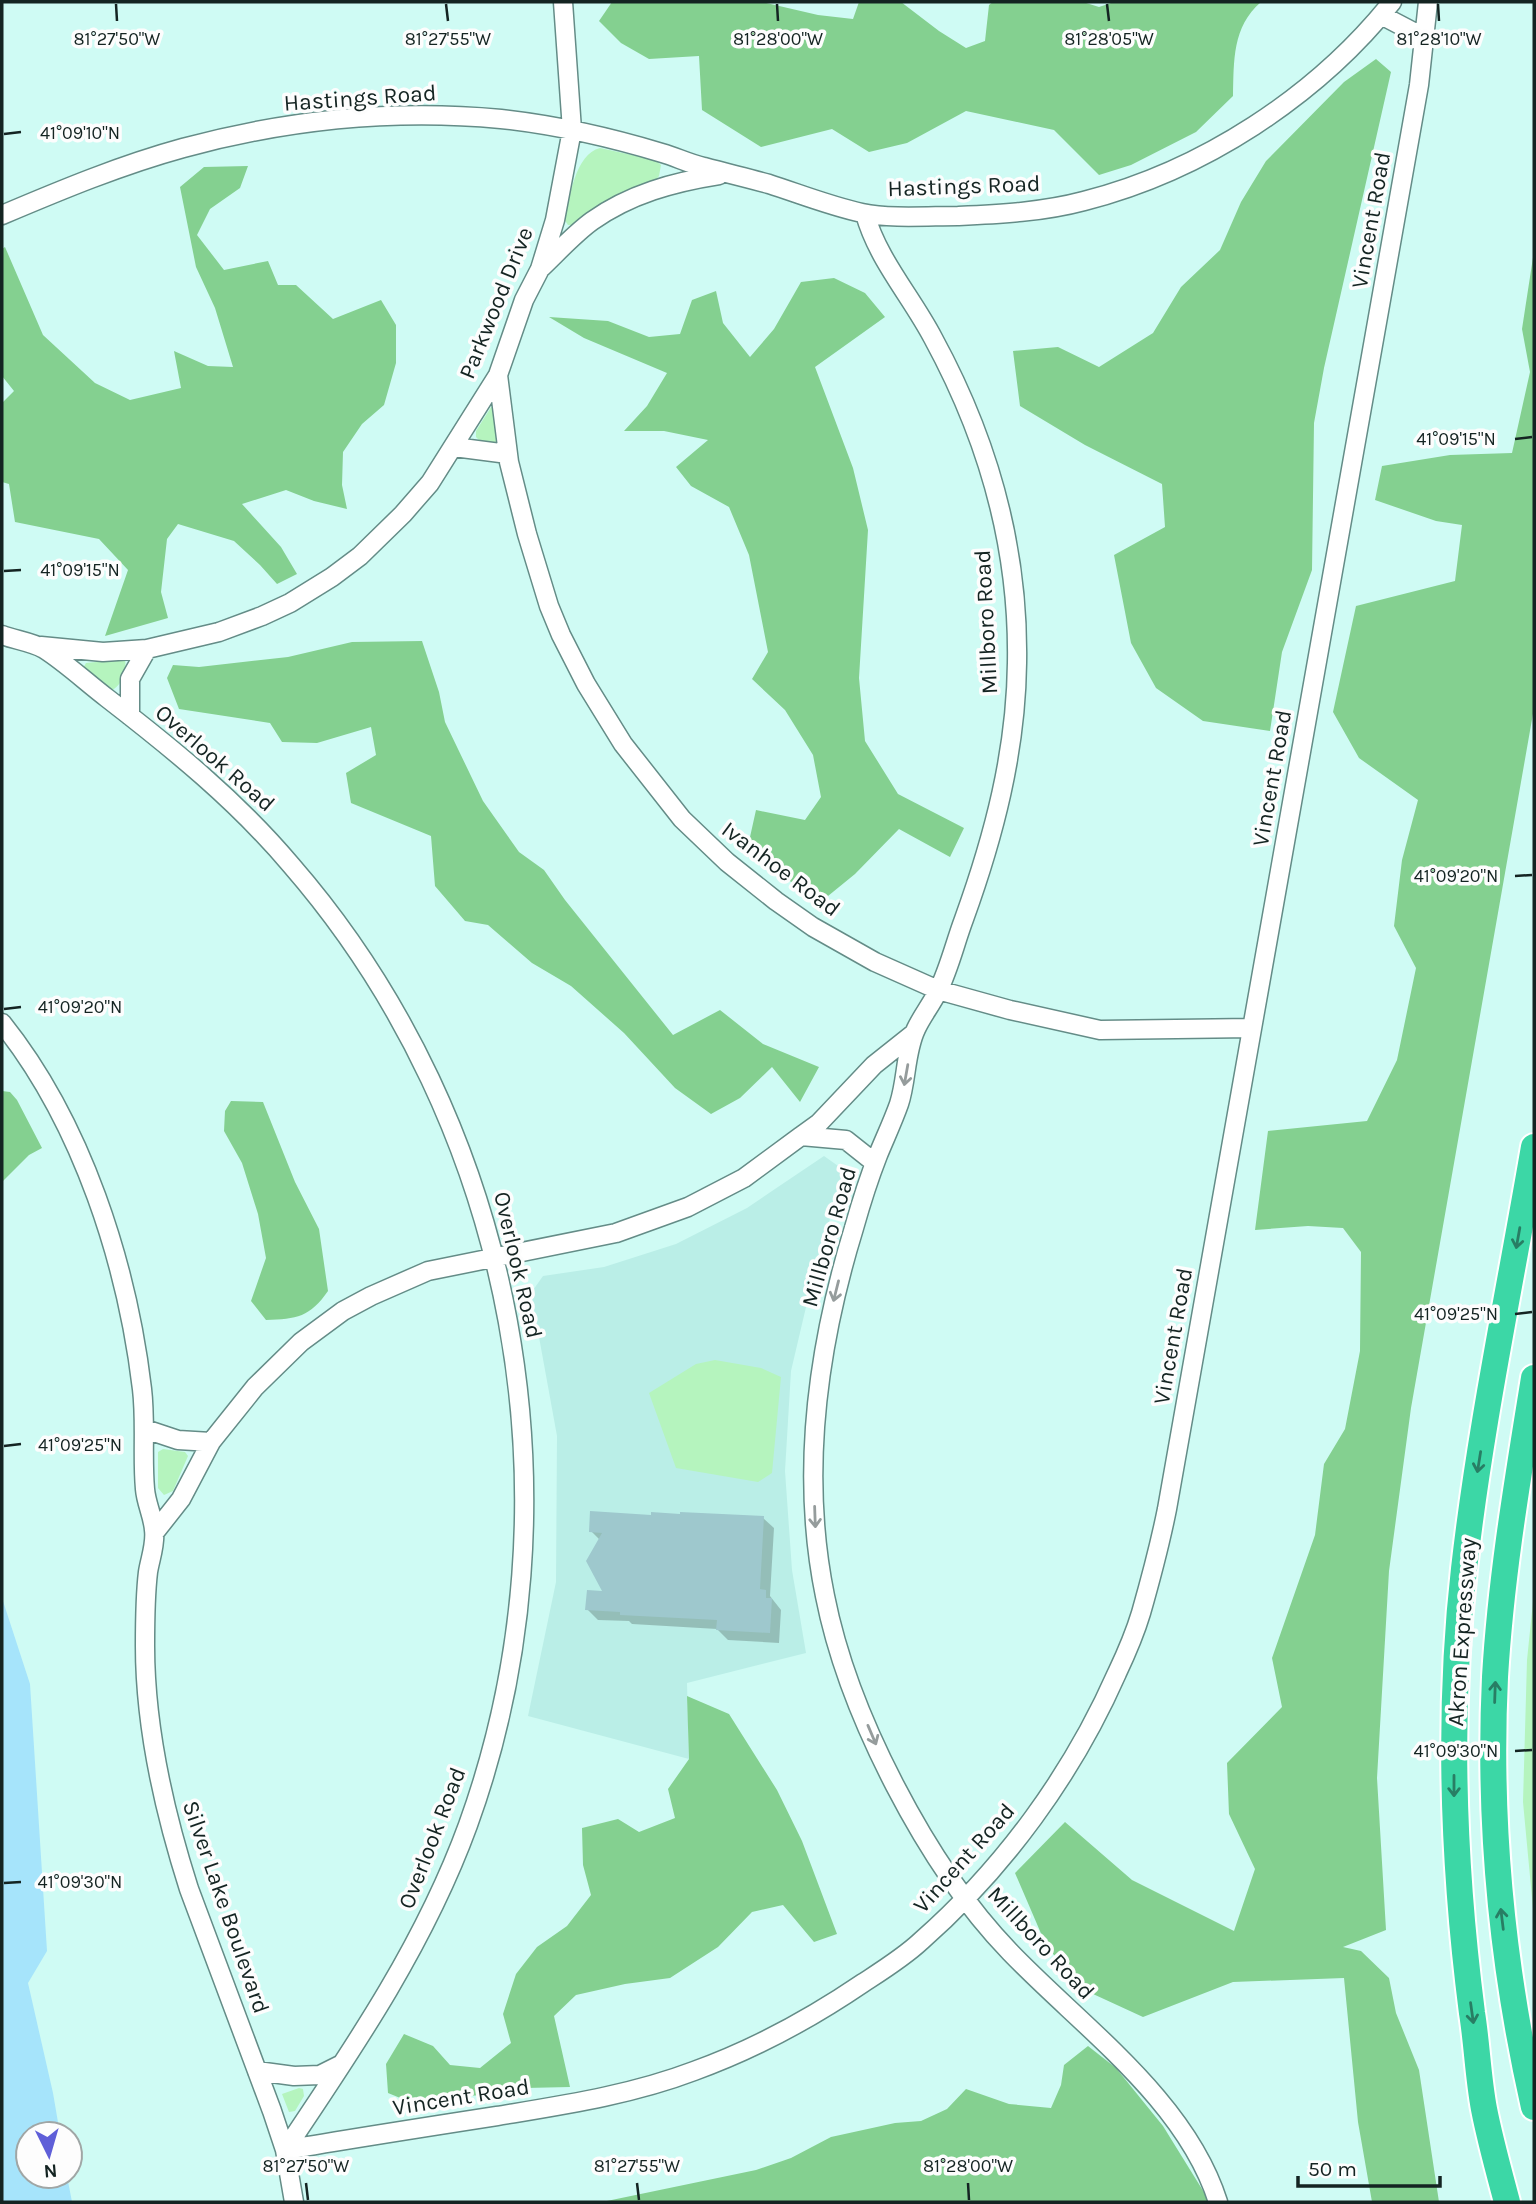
<svg xmlns="http://www.w3.org/2000/svg" width="1536" height="2204" font-family="Karla,sans-serif">
  <style>
    .built { fill: #baeee7 }
    .green { fill: #b5f4be }
    .forest { fill: #84d090 }
    .water { fill: #a6e4fb }
    .shadow { fill: #0003 }
    .building { fill: #9ec8cd }
    .lines { fill: none; stroke-linecap: round; stroke-linejoin: round }
    .minor-casing { stroke: #648c87; stroke-width: 21 }
    .highway-casing { stroke: #fff; stroke-width: 30 }
    .minor { stroke: #fff; stroke-width: 18 }
    .highway { stroke: #3cd7a6; stroke-width: 26 }
    .oneway { stroke: #959c9c }
    .oneway2 { stroke: #287e64 }
    .ticks { fill: none; stroke: #142422; stroke-width: 2.5 }
    .labels { text-anchor: middle; dominant-baseline: central; stroke-width: 7; stroke-linejoin: round; paint-order: stroke }
    .street-label { font-size: 23px; fill: #142422; stroke: #fdfdfd }
    .ticks-label { font-size: 18px; text-anchor: middle; fill: #142422; stroke: #fdfdfd; stroke-width: 7; stroke-linejoin: round; paint-order: stroke }
  </style>
  <rect width="100%" height="100%" fill="#cffbf4"/>
  <path class="built" d="M 824,1156 L 841,1168 L 843,1179 L 818,1256 L 791,1371 L 785,1471 L 792,1570 L 806,1653 L 687,1683 L 689,1759 L 528,1716 L 556,1582 L 557,1436 L 531,1293 L 543,1276 L 604,1267 L 676,1244 L 747,1208 Z"/>
  <path class="green" d="M 600,148 L 655,160 L 661,165 L 659,176 L 654,182 L 575,225 L 568,225 L 564,219 C 570,198 575,154 600,148 Z
    M 493,404 L 498,441 C 492,445 480,443 476,437 L 476,431 Z
    M 125,659 C 127,671 122,687 110,691 L 83,668 L 86,663 Z
    M 715,1360 L 761,1368 L 781,1377 L 772,1473 L 758,1482 L 676,1468 L 649,1393 L 696,1364 Z
    M 163,1449 L 185,1452 L 188,1456 L 173,1491 L 164,1495 L 158,1488 L 158,1452 Z
    M 1534,1592 L 1534,1919 L 1523,1802 L 1527,1660 Z
    M 299,2088 L 303,2089 L 304,2096 L 295,2111 L 289,2112 L 282,2094 Z"/>
  <path class="forest" d="M 612,2 L 762,2 L 818,15 L 853,19 L 859,2 L 901,2 L 939,31 L 966,48 L 985,41 L 989,5 L 993,2 L 1083,2 L 1099,7 L 1114,2 L 1261,2 C 1232,27 1234,61 1233,96 L 1196,132 L 1131,165 L 1099,175 L 1054,130 L 966,111 L 907,143 L 869,152 L 832,129 L 761,147 L 702,110 L 699,56 L 649,59 L 621,43 L 599,21 Z
    M 1376,59 L 1391,72 L 1324,368 L 1314,423 L 1312,570 L 1282,652 L 1270,731 L 1203,721 L 1156,688 L 1131,643 L 1114,555 L 1165,527 L 1162,484 L 1085,445 L 1020,406 L 1013,351 L 1058,347 L 1099,367 L 1153,333 L 1181,287 L 1220,250 L 1241,202 L 1266,161 L 1344,82 Z
    M 248,166 L 240,188 L 210,209 L 197,235 L 224,270 L 268,261 L 278,285 L 296,285 L 333,319 L 381,300 L 396,325 L 396,363 L 384,405 L 362,424 L 343,452 L 342,485 L 347,509 L 314,501 L 286,490 L 242,504 L 281,547 L 297,574 L 277,584 L 260,565 L 234,541 L 178,524 L 167,539 L 161,592 L 168,618 L 105,636 L 128,570 L 99,539 L 15,522 L 9,484 L 2,482 L 2,403 L 14,391 L 2,376 L 2,249 L 5,247 L 43,335 L 95,383 L 130,400 L 181,388 L 174,351 L 208,366 L 233,367 L 215,308 L 196,267 L 180,187 L 204,167 Z
    M 1534,251 L 1534,708 L 1411,1408 L 1389,1571 L 1377,1778 L 1386,1930 L 1343,1947 L 1361,1951 L 1389,1978 L 1396,2013 L 1419,2070 L 1439,2202 L 1372,2202 L 1358,2122 L 1344,1978 L 1233,1982 L 1143,2017 L 1080,1988 L 1046,1945 L 1015,1873 L 1065,1822 L 1132,1880 L 1234,1931 L 1255,1869 L 1229,1814 L 1227,1763 L 1282,1707 L 1272,1658 L 1315,1535 L 1324,1464 L 1345,1429 L 1360,1351 L 1361,1252 L 1343,1228 L 1308,1226 L 1255,1230 L 1268,1131 L 1367,1121 L 1397,1060 L 1416,968 L 1394,926 L 1402,860 L 1418,800 L 1359,758 L 1333,712 L 1356,606 L 1455,581 L 1462,525 L 1436,521 L 1375,500 L 1382,466 L 1450,455 L 1512,453 L 1530,372 L 1522,329 Z
    M 834,278 L 865,293 L 885,317 L 815,367 L 853,468 L 868,530 L 859,678 L 865,741 L 898,794 L 964,828 L 950,857 L 899,829 L 855,874 L 828,896 L 779,877 L 748,846 L 756,810 L 805,820 L 821,797 L 813,755 L 785,710 L 752,679 L 768,652 L 749,555 L 729,507 L 691,486 L 676,467 L 708,440 L 664,431 L 624,431 L 647,406 L 667,373 L 584,338 L 549,317 L 608,321 L 649,337 L 680,334 L 692,300 L 716,291 L 723,323 L 750,357 L 774,329 L 801,282 Z
    M 422,641 L 439,692 L 445,722 L 483,801 L 519,852 L 544,870 L 565,900 L 673,1035 L 720,1010 L 763,1044 L 819,1067 L 800,1102 L 772,1067 L 740,1098 L 711,1114 L 675,1088 L 624,1033 L 571,986 L 532,963 L 488,925 L 465,921 L 435,886 L 431,836 L 351,803 L 346,773 L 376,755 L 371,727 L 317,743 L 282,742 L 270,723 L 179,709 L 167,678 L 173,665 L 199,667 L 288,657 L 352,642 Z
    M 2,1091 L 10,1092 L 17,1100 L 42,1148 L 29,1155 L 2,1182 Z
    M 231,1101 L 263,1102 L 295,1182 L 319,1229 L 328,1291 C 310,1317 297,1319 266,1320 L 251,1301 L 266,1258 L 258,1214 L 242,1163 L 224,1131 L 225,1111 Z
    M 687,1696 L 729,1714 L 777,1790 L 802,1841 L 837,1934 L 814,1942 L 783,1905 L 752,1912 L 718,1947 L 670,1978 L 625,1984 L 576,1995 L 554,2016 L 570,2087 L 525,2088 L 490,2094 L 410,2102 L 388,2093 L 386,2064 L 404,2034 L 433,2046 L 450,2065 L 480,2068 L 511,2043 L 503,2014 L 516,1974 L 537,1947 L 567,1926 L 591,1895 L 583,1865 L 582,1828 L 618,1819 L 639,1832 L 675,1818 L 668,1789 L 689,1759 Z
    M 1088,2046 L 1116,2068 L 1163,2126 L 1210,2202 L 602,2202 L 756,2170 L 791,2158 L 831,2137 L 895,2123 L 921,2121 L 947,2109 L 966,2089 L 1009,2104 L 1051,2108 L 1061,2085 L 1064,2065 Z"/>
  <path class="water" d="M 2,1598 L 30,1684 L 47,1951 L 28,1983 L 53,2093 L 60,2134 L 28,2134 L 28,2176 L 67,2176 L 72,2202 L 2,2202 Z"/>
  <path class="shadow" d="M 653,1517 L 763,1518 L 774,1528 L 770,1596 L 781,1610 L 779,1643 L 728,1640 L 717,1629 L 632,1624 L 629,1621 L 598,1620 L 587,1609 L 605,1593 L 600,1540 L 591,1531 Z"/>
  <path class="building" d="M 590,1511 L 651,1515 L 651,1512 L 680,1514 L 680,1512 L 764,1516 L 760,1589 L 766,1590 L 766,1598 L 772,1598 L 770,1633 L 716,1630 L 717,1620 L 620,1615 L 620,1612 L 585,1610 L 587,1590 L 602,1591 L 586,1561 L 602,1533 L 589,1532 Z"/>
  <g class="lines">
    <g class="minor-casing">
      <path id="minor" d="M 1381,15 L 1425,38
        M 865,214 C 878,260 911,296 933,338 C 988,439 1019,548 1017,663 C 1016,752 994,836 964,919 C 955,943 949,969 938,991 C 931,1005 922,1016 916,1029 C 905,1052 907,1080 899,1104 C 893,1121 885,1138 878,1155 C 869,1178 861,1203 854,1228 C 818,1345 800,1474 825,1596 C 848,1713 927,1866 1010,1952 C 1082,2027 1186,2100 1218,2202
        M 2,215 C 61,190 121,165 183,148 C 286,120 395,109 501,119 C 556,125 609,137 662,153 C 676,157 690,164 704,167 C 726,173 747,178 769,184 C 800,194 830,206 862,213 C 890,219 929,216 958,216 C 1000,214 1043,212 1084,201 C 1202,171 1316,97 1392,2
        M 540,269 C 557,253 574,234 592,221 C 630,194 674,182 719,175
        M 498,375 L 509,462 L 527,534 L 549,606 L 561,635 L 586,684 L 623,744 L 682,819 L 727,862 L 776,901 L 813,927 L 875,962 L 938,990 L 1010,1010 L 1100,1030 L 1252,1028
        M 454,447 L 508,454
        M 2,635 C 15,640 32,642 44,649 C 66,663 86,682 107,698 C 173,749 237,801 291,865 C 516,1124 585,1502 468,1825 C 425,1943 355,2046 285,2150
        M 41,646 L 103,652 L 147,649 L 219,632 L 262,616 L 290,603 L 332,577 L 360,556 L 403,514 L 430,483 L 498,375 L 524,300 L 540,269 L 555,220 L 572,130 L 563,2
        M 130,716 L 130,679 L 147,649
        M 2,1023 C 82,1123 127,1263 142,1389 C 146,1422 142,1456 145,1489 C 146,1503 153,1516 154,1530 C 156,1544 150,1559 148,1572 C 145,1597 145,1621 145,1646 C 145,1728 164,1811 189,1889 L 272,2111 L 285,2150 L 294,2202
        M 801,1136 L 819,1123 L 874,1065 L 913,1034
        M 145,1429 L 178,1440 L 211,1442
        M 155,1532 L 181,1499 L 211,1442 L 255,1387 L 301,1342 L 343,1311 L 371,1296 L 428,1271 L 616,1233 L 688,1207 L 744,1178 L 801,1136 L 846,1140 L 875,1163
        M 257,2071 L 294,2076 L 320,2075 L 340,2065
        M 285,2150 C 355,2138 426,2127 497,2116 C 563,2105 631,2095 694,2071 C 755,2049 810,2019 863,1983 C 883,1970 904,1957 921,1941 C 1004,1868 1072,1775 1117,1673 C 1126,1654 1135,1633 1141,1613 C 1151,1578 1160,1544 1167,1509 L 1419,85 L 1428,2"/>
    </g>
    <g class="highway-casing">
      <path id="highway" d="M 1534,1378 C 1518,1477 1501,1576 1495,1677 C 1488,1822 1502,1966 1534,2107
        M 1507,2202 C 1499,2172 1490,2140 1484,2109 C 1478,2077 1477,2044 1472,2013 C 1453,1865 1447,1718 1464,1569 C 1480,1428 1510,1287 1534,1147"/>
    </g>
    <use href="#minor" class="minor"/>
    <use href="#highway" class="highway"/>
  </g>
  <defs><path id="oneway-shaft" d="M-6 0H5M1.5-3L5.5 0L1.5 3" fill="none" stroke-width="1.6" stroke-linecap="round" stroke-linejoin="round" transform="scale(1.75)"/></defs>
  <g class="oneway">
    <use href="#oneway-shaft" transform="translate(906 1075) rotate(100)"/>
    <use href="#oneway-shaft" transform="translate(836 1291) rotate(104)"/>
    <use href="#oneway-shaft" transform="translate(815 1517) rotate(88)"/>
    <use href="#oneway-shaft" transform="translate(872 1735) rotate(67)"/>
  </g>
  <g class="oneway2">
    <use href="#oneway-shaft" transform="translate(1518 1238) rotate(100)"/>
    <use href="#oneway-shaft" transform="translate(1479 1462) rotate(99)"/>
    <use href="#oneway-shaft" transform="translate(1495 1692) rotate(-88)"/>
    <use href="#oneway-shaft" transform="translate(1454 1786) rotate(90)"/>
    <use href="#oneway-shaft" transform="translate(1502 1919) rotate(-97)"/>
    <use href="#oneway-shaft" transform="translate(1472 2013) rotate(82)"/>
  </g>
  <path class="ticks" d="M 116,4 L 117,21M 446,4 L 448,21M 777,4 L 778,21M 1107,4 L 1109,21M 1438,4 L 1439,21M 4,134 L 21,132M 1515,439 L 1532,437M 4,571 L 21,570M 1515,876 L 1532,875M 4,1009 L 21,1007M 1515,1314 L 1532,1312M 4,1446 L 21,1444M 1515,1751 L 1532,1750M 4,1883 L 21,1882M 306,2183 L 308,2200M 637,2183 L 639,2200M 968,2183 L 969,2200"/>
  <g class="labels">
    <g class="street-label">
      <text transform="translate(360 98) rotate(-4)">Hastings Road</text>
      <text transform="translate(964 186) rotate(-2)">Hastings Road</text>
      <text transform="translate(1371 220) rotate(-80)">Vincent Road</text>
      <text transform="translate(496 303) rotate(-68)">Parkwood Drive</text>
      <text transform="translate(986 622) rotate(-93)">Millboro Road</text>
      <text transform="translate(215 758) rotate(41)">Overlook Road</text>
      <text transform="translate(1272 778) rotate(-80)">Vincent Road</text>
      <text transform="translate(781 869) rotate(37)">Ivanhoe Road</text>
      <text transform="translate(829 1237) rotate(-74)">Millboro Road</text>
      <text transform="translate(518 1265) rotate(77)">Overlook Road</text>
      <text transform="translate(1173 1336) rotate(-80)">Vincent Road</text>
      <text transform="translate(1462 1632) rotate(-86)">Akron Expressway</text>
      <text transform="translate(432 1838) rotate(-69)">Overlook Road</text>
      <text transform="translate(964 1858) rotate(-48)">Vincent Road</text>
      <text transform="translate(226 1907) rotate(71)">Silver Lake Boulevard</text>
      <text transform="translate(1041 1943) rotate(47)">Millboro Road</text>
      <text transform="translate(461 2097) rotate(-9)">Vincent Road</text>
    </g>
  </g>
  <g class="ticks-label">
    <text x="1439" y="45">81°28'10"W</text>
    <text x="117" y="45">81°27'50"W</text>
    <text x="448" y="45">81°27'55"W</text>
    <text x="778" y="45">81°28'00"W</text>
    <text x="1109" y="45">81°28'05"W</text>
    <text x="80" y="139">41°09'10"N</text>
    <text x="1456" y="445">41°09'15"N</text>
    <text x="80" y="576">41°09'15"N</text>
    <text x="1456" y="882">41°09'20"N</text>
    <text x="80" y="1013">41°09'20"N</text>
    <text x="1456" y="1320">41°09'25"N</text>
    <text x="80" y="1451">41°09'25"N</text>
    <text x="1456" y="1757">41°09'30"N</text>
    <text x="80" y="1888">41°09'30"N</text>
    <text x="306" y="2172">81°27'50"W</text>
    <text x="637" y="2172">81°27'55"W</text>
    <text x="968" y="2172">81°28'00"W</text>
  </g>
  <rect width="1536" height="2204" fill="none" stroke="#142422" stroke-width="7"/>
  <g transform="translate(49 2155) rotate(175)"><circle r="33" fill="#fdfdfd" stroke="#a0a6a5" stroke-width="2"/>
  <path d="M0-5L12 26L0 18L-12 26Z" fill="#5f5fd8"/>
  <text y="-10" font-size="19" font-weight="bold" text-anchor="middle" fill="#142422">N</text>
  </g>
  <path d="M1298 2176v10h142v-10" fill="none" stroke="#142422" stroke-width="3.5"/>
  <text x="1308" y="2176" font-size="21" fill="#142422" stroke="#fdfdfd" stroke-width="5" paint-order="stroke">50 m</text>
</svg>
